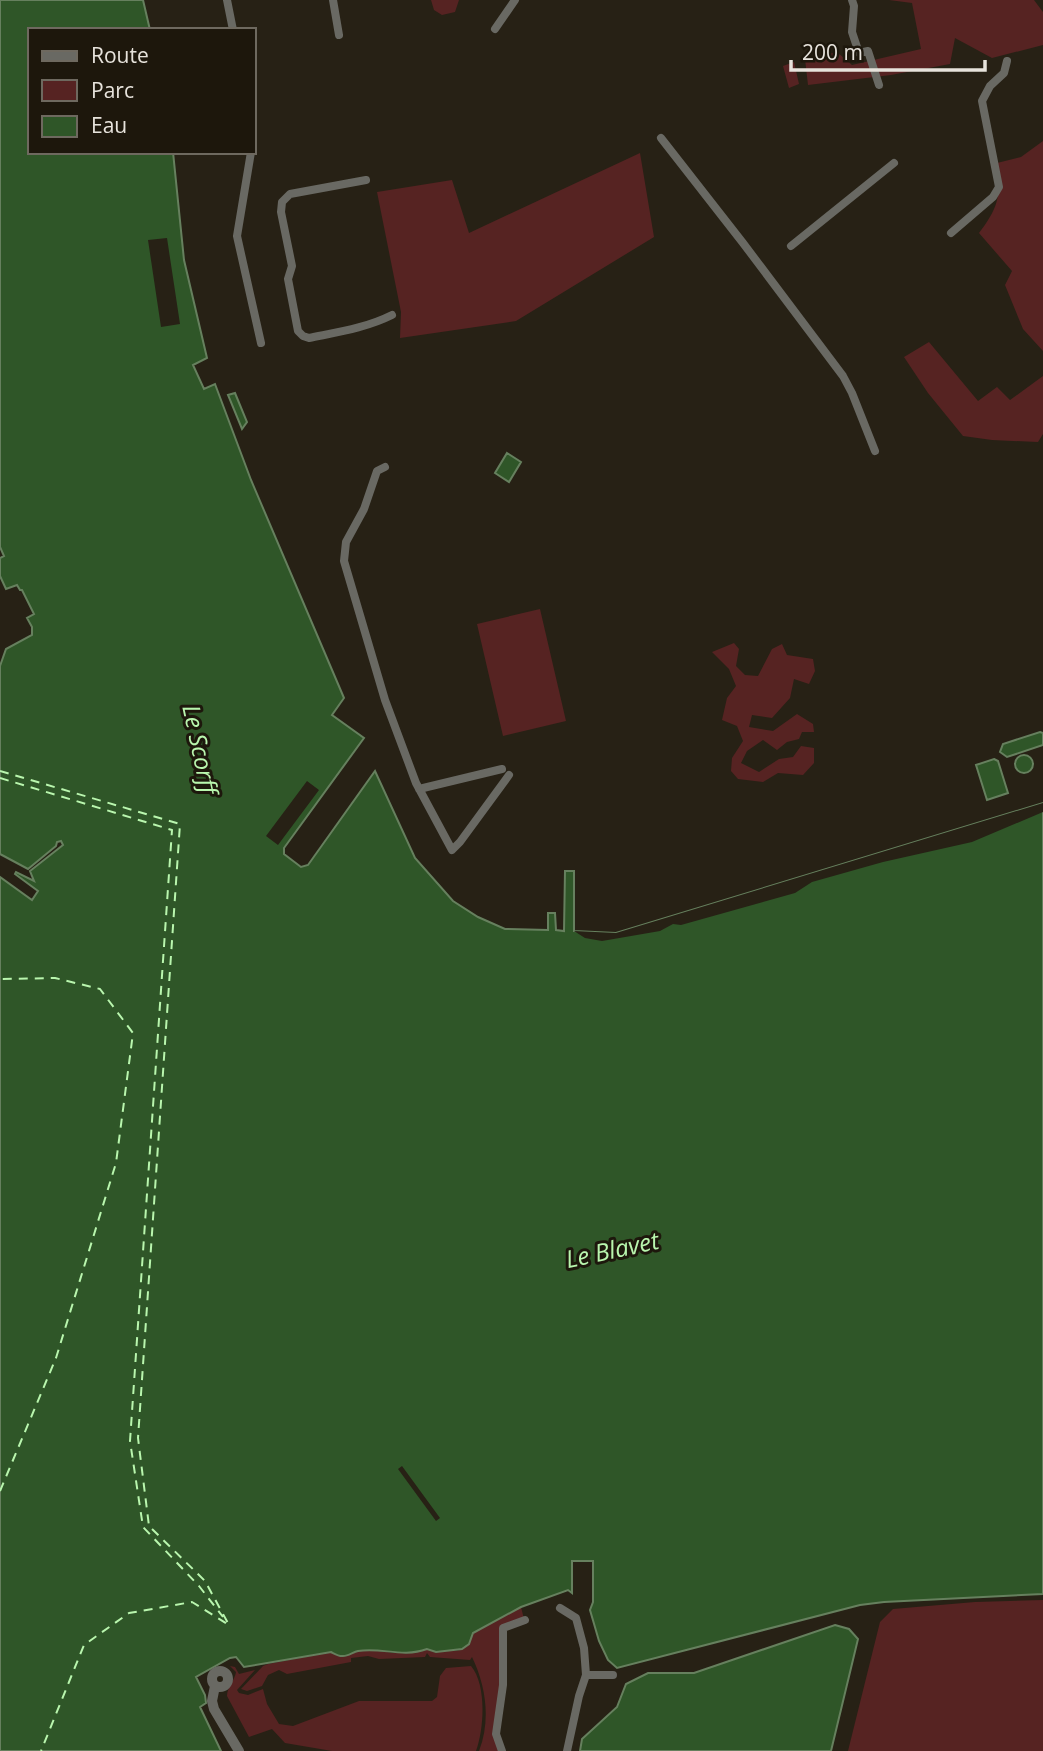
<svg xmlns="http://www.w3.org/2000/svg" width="1043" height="1751" font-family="'Open Sans',sans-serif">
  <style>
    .green { fill: #562322 }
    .water { fill: #2f5628; stroke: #66805e; stroke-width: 2 }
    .pier { fill: #272115 }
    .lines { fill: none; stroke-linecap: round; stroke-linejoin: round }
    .ferry { stroke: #b9f6ae; stroke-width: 2; stroke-dasharray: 9 7; stroke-linecap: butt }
    .minor { stroke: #696963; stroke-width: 8 }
    .tertiary { stroke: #696963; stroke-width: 10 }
    .labels { text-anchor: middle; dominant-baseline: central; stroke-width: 6; stroke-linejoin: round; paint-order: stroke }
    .water-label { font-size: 24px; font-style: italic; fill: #b9f6ae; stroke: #1d170c }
  </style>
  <rect width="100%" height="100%" fill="#272115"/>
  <path class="green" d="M 431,0 L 459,0 L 455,12 L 442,15 L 434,10 Z
    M 889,0 L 1034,0 L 1043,12 L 1043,45 L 992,58 L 955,38 L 950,64 L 891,75 L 808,85 L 805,59 L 837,52 L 852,65 L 921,49 L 912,3 Z
    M 794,62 L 799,84 L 789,88 L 783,66 Z
    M 1043,141 L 1043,351 L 1023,329 L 1005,285 L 1012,271 L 979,233 C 999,207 1001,195 997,163 L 1021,157 Z
    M 640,153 L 654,237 L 516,321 L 400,338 L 401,312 L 377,192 L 452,180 L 469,233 Z
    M 929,342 L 978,401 L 997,387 L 1010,400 L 1043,376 L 1043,434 L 1038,442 L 992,440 L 963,436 L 928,393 L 904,357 Z
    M 540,609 L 566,721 L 503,736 L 477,624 Z
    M 734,643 L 739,649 L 736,666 L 745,675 L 758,676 L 772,649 L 782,644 L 787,655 L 813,659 L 815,671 L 809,684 L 794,679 L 790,698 L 772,718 L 752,715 L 749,727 L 773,731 L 797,714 L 813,724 L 814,732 L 802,732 L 799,739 L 787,742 L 777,750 L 763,740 L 747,751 L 741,763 L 759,772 L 779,759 L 793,757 L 801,746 L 814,748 L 814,763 L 803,775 L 778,773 L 763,782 L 738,779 L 731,771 L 732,758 L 743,741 L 737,726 L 722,720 L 727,698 L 736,686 L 729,669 L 712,652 Z
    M 1043,1600 L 1043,1751 L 848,1751 L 880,1622 L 893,1609 L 975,1602 Z
    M 521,1607 L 524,1619 L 500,1628 L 498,1751 L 479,1751 C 491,1720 486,1686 472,1657 L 470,1660 L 430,1657 L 427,1653 L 425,1657 L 379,1659 L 368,1656 L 351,1658 L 351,1662 L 287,1674 L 279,1670 L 268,1675 L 262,1686 L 247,1691 L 241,1689 L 263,1666 L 268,1664 L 331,1652 L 342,1657 L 359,1651 L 375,1650 L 393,1653 L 418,1652 L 427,1649 C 436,1652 440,1649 449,1649 C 450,1649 452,1651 454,1651 C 466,1651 470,1642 473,1633 Z
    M 230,1666 L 235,1667 L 239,1674 L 255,1670 L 237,1690 L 239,1693 L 248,1695 L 263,1689 L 267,1704 L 279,1724 L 293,1726 L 359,1701 L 432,1701 L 437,1697 L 440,1676 L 446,1668 L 471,1666 C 487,1685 484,1729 476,1751 L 332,1751 L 285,1743 L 272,1729 L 249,1737 L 227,1696 C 227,1687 235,1680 236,1672 Z"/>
  <path class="water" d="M 0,0 L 143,0 L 150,30 L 30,30 L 30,152 L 173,152 L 184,260 L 207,358 L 193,365 L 204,389 L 215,384 L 251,480 L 344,698 L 332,715 L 364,738 L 284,848 L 284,854 L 301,867 L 308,865 L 375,771 L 415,858 L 453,901 L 478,917 L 505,929 L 548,930 L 548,913 L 555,913 L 556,930 L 564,931 L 565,871 L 574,871 L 574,931 L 616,933 L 1043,803 L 1043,1594 L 884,1602 L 860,1605 L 617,1668 L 608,1660 L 599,1641 L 590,1610 L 593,1602 L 593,1561 L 572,1561 L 572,1593 L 568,1590 L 521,1607 L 473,1633 L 469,1644 L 462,1649 L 436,1652 L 427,1649 C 402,1658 382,1647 358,1651 C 353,1652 347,1657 342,1656 C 338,1656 335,1654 331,1652 L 244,1667 L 236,1657 L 230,1658 L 196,1677 L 205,1695 L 206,1703 L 200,1707 L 221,1751 L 0,1751 L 0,877 L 32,900 L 38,891 L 15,874 L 16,872 L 34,881 L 30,871 L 63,845 L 61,841 L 57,842 L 56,846 L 28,869 L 0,854 L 0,666 L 6,649 L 32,635 L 32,627 L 27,618 L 34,614 L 22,590 L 20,590 L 17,585 L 6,589 L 0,576 L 0,558 L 4,556 L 0,547 Z
    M 235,393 L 247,422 L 242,429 L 228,395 Z
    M 507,453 L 521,462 L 509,482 L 495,473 Z
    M 1040,732 L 1043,733 L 1043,745 L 1007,757 L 1000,752 L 1003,744 Z
    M1015 764a9 9 0 1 1 18 0a9 9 0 1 1-18 0Z
    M 994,759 L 998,761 L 1008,793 L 987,800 L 976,765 Z
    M 835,1625 L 849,1629 L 858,1639 L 831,1751 L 580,1751 L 582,1739 L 617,1707 L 626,1684 L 648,1673 L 694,1673 Z"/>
  <path class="pier" d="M 167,238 L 180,324 L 161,327 L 148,240 Z
    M 307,781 L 319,790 L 278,845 L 266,836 Z
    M 1043,803 L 1043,812 L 972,842 L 883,862 L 812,882 L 795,893 L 681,925 L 673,924 L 660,931 L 602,941 L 585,938 L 574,931 L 616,933 Z
    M 402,1466 L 440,1518 L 436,1521 L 398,1469 Z"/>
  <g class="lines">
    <path class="ferry" d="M 0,771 L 180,824 L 138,1438 L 149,1526 L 205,1581 L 229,1625 L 192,1602 L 129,1613 L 84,1645 L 41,1751
      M 0,778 L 172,830 L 130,1441 L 143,1527 L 199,1586 L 223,1617
      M 0,1491 L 56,1358 L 116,1163 L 133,1033 L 100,989 L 55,978 L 2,979"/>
    <path class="minor" d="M 227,0 L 233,30
      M 333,0 L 339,35
      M 852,0 L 854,6 L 852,32 L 859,53 L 868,51 L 879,85
      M 495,29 L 515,0
      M 661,138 L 743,243 L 843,376 L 852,393 L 875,451
      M 251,152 L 237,236 L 261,343
      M 366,180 L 290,194 L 282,202 L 281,212 L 292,266 L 288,279 L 298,331 L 303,336 L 309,338 C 338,332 366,328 392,315
      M 951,233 L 993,197 L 999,187 L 982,101 L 990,86 L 1004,73 L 1007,61
      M 791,246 L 894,163
      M 385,467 L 377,471 L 364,509 L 346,542 L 344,561 L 385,700 L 416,783 L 452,850 L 460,842 L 509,775
      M 419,789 L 502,769
      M 560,1608 L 576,1618 L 584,1648 L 586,1675 L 579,1696 L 567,1751
      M 586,1675 L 613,1675
      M 502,1751 L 496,1734 L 503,1685 L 503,1628 L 525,1620"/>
    <path class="tertiary" d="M212 1679a8 8 0 1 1 16 0a8 8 0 1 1-16 0Z
      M 215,1686 L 212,1701 L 214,1709 L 239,1751"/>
  </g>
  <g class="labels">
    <g class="water-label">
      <text transform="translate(201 749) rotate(78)">Le Scorff</text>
      <text transform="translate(612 1249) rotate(-12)">Le Blavet</text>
    </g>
  </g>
  <rect x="28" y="28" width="228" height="126" fill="#1d170c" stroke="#6e695f" stroke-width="2"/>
  <rect x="42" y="51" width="35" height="10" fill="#696963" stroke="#6e695f" stroke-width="2"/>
  <text x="91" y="63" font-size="21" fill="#e7e3dc">Route</text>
  <rect x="42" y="80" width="35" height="21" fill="#562322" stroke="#6e695f" stroke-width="2"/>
  <text x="91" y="98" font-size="21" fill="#e7e3dc">Parc</text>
  <rect x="42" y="116" width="35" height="21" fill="#2f5628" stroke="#6e695f" stroke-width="2"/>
  <text x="91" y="133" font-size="21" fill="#e7e3dc">Eau</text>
  <path d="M791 60v10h194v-10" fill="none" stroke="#e7e3dc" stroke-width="3.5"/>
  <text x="802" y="60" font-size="21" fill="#e7e3dc" stroke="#1d170c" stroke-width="5" paint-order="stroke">200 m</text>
</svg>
